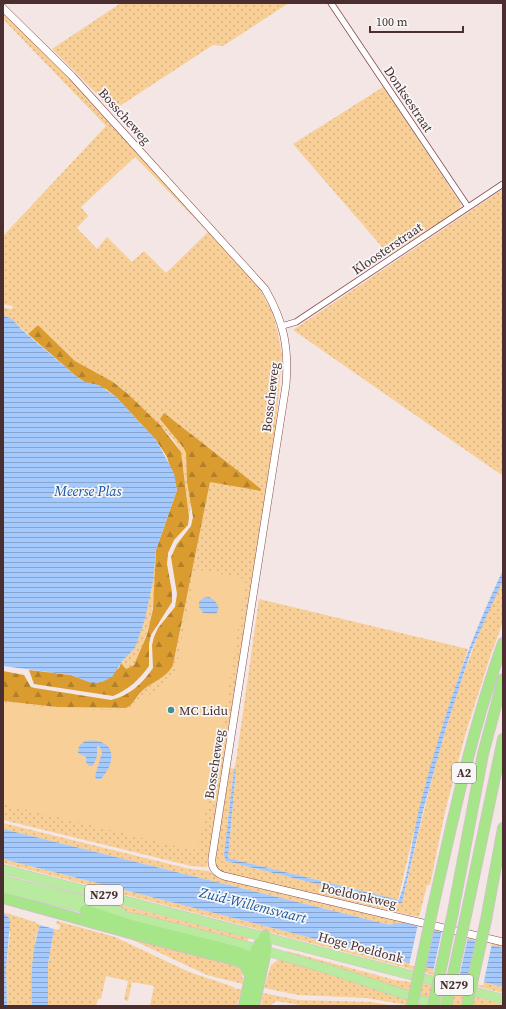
<svg xmlns="http://www.w3.org/2000/svg" width="506" height="1009" viewBox="0 0 506 1009" font-family="'Source Serif 4',serif">
	<defs>
		<pattern id="grass-dots" width="8" height="8" patternUnits="userSpaceOnUse"><rect width="8" height="8" fill="#f7cf97"/><path d="M2 2h.1M6 6h.1" fill="none" stroke="#d5b282" stroke-width="1.8" stroke-linecap="round"/></pattern>
		<pattern id="forest-firs" width="22" height="20" patternUnits="userSpaceOnUse"><rect width="22" height="20" fill="#da9b2f"/><path d="M5 1l3.5 6h-7zM16 11l3.5 6h-7z" fill="#b37f28"/></pattern>
		<pattern id="water-rules" width="6" height="5" patternUnits="userSpaceOnUse"><rect width="6" height="5" fill="#a4cafd"/><path d="M0 2.5h6" fill="none" stroke="#88a4cd"/></pattern>
	</defs>
	<rect width="100%" height="100%" fill="#f5e6e6"/>
	<!-- grass -->
	<path fill="url(#grass-dots)" fill-rule="evenodd" d="M 121,3 L 289,3 L 223,46 L 213,45 L 112,111 L 91,88 L 52,49 Z
		M 3,11 L 68,74 L 217,239 L 259,288 L 272,312 L 277,329 L 282,355 L 274,448 L 207,867 L 191,866 L 3,820 L 3,701 L 57,707 L 126,708 L 134,702 L 142,691 L 173,665 L 210,482 L 214,482 L 160,420 L 183,447 L 186,453 L 187,482 L 191,504 L 189,517 L 181,452 L 173,439 L 151,416 L 118,386 L 75,361 L 38,325 L 28,334 L 8,317 L 3,315 L 3,308 L 12,309 L 13,306 L 3,304 L 3,236 L 106,126 L 3,19 ZM 135,157 L 208,232 L 166,273 L 144,251 L 132,262 L 107,237 L 97,249 L 77,228 L 88,216 L 81,207 Z
		M 383,87 L 461,204 L 459,210 L 389,255 L 293,144 Z
		M 503,189 L 503,476 L 293,330 Z
		M 154,558 C 158,595 151,632 134,665 L 126,669 L 121,663 L 127,655 L 151,590 Z
		M 503,580 L 503,622 L 490,657 L 466,732 L 445,812 L 430,885 L 427,885 L 419,917 L 226,874 L 218,869 L 214,863 L 228,767 L 234,769 L 236,761 L 259,599 L 468,649 L 442,727 L 420,806 L 398,900 L 228,858 L 236,770 L 234,769 L 224,855 L 229,862 L 398,904 L 403,900 C 428,791 453,681 503,580 Z
		M 3,823 L 190,869 L 208,871 L 219,877 L 503,944 L 503,948 L 405,923 L 394,923 L 390,925 L 3,829 Z
		M 3,859 L 503,987 L 503,993 L 3,863 Z
		M 3,875 L 249,938 L 247,943 L 133,915 L 3,878 Z
		M 3,912 L 35,922 L 40,925 L 35,940 L 32,1006 L 7,1006 L 6,969 L 10,933 L 6,914 Z
		M 57,921 L 115,937 L 189,972 L 234,987 L 235,989 L 242,989 L 237,1006 L 150,1006 L 154,986 L 132,982 L 128,1001 L 124,1000 L 128,981 L 106,976 L 101,999 L 98,999 L 96,1006 L 48,1006 L 48,964 L 54,929 L 59,930 L 60,925 L 56,924 Z
		M 122,935 L 237,966 L 242,972 L 243,984 L 207,975 Z
		M 287,951 L 395,980 L 425,984 L 503,1004 L 503,1006 L 456,1006 L 286,954 Z
		M 278,960 L 283,960 L 430,1006 L 412,1006 L 367,998 L 298,995 L 264,988 L 271,965 Z
		M 263,993 L 298,1000 L 372,1002 L 395,1006 L 306,1006 L 276,1001 L 270,1006 L 261,1006 Z"/>
	<!-- forest -->
	<path fill="url(#forest-firs)" d="M 38,325 L 75,361 L 113,382 L 129,395 L 160,425 L 181,452 L 189,517 L 188,525 L 174,540 L 168,553 L 167,564 L 172,592 L 172,602 L 151,635 L 149,644 L 149,666 C 140,679 128,690 113,696 L 34,684 L 29,670 L 71,675 L 92,683 L 98,683 L 119,668 L 121,663 L 126,669 L 134,665 L 147,635 L 153,609 L 156,550 L 177,490 L 167,457 L 156,440 L 116,397 L 106,389 L 85,382 L 77,377 L 28,334 Z
		M 164,413 L 261,489 L 261,491 L 210,482 L 173,665 C 166,679 152,681 141,692 C 135,698 134,704 126,708 L 57,707 L 3,701 L 3,671 L 24,675 L 31,687 L 35,688 L 111,700 C 129,696 143,683 153,668 L 152,645 L 154,637 L 158,628 L 175,607 L 177,594 L 171,557 L 177,544 L 191,526 L 193,517 L 187,482 L 186,453 L 183,447 L 160,419 Z"/>
	<!-- park -->
	<path fill="#f7cf97" d="M 195,569 L 246,579 L 218,754 L 198,849 L 191,850 L 3,804 L 3,703 L 65,709 L 112,710 L 132,708 L 175,675 Z"/>
	<!-- water -->
	<path fill="url(#water-rules)" d="M 3,315 L 12,319 L 21,329 L 77,377 L 85,382 L 99,385 L 116,397 L 156,440 L 174,473 L 177,490 L 156,550 L 153,581 L 145,619 L 135,648 L 123,660 L 112,677 L 102,682 L 92,683 L 71,675 L 3,666 Z
		M 503,570 L 503,580 L 471,651 L 446,728 L 424,807 L 402,903 L 395,904 L 226,861 L 224,855 L 234,769 L 236,769 L 228,858 L 399,900 C 410,870 412,836 420,805 C 441,724 467,645 503,570 Z
		M 209,597 C 216,601 222,607 216,614 L 203,613 L 199,607 L 199,602 L 203,598 Z
		M 85,741 C 115,737 118,760 101,779 L 96,779 L 95,776 L 102,753 L 100,747 L 97,746 L 97,756 L 93,766 L 89,766 L 86,762 L 86,757 L 78,753 L 79,746 Z
		M 3,829 L 390,925 L 394,923 L 405,923 L 503,948 L 503,987 L 3,859 Z
		M 3,912 L 9,918 L 10,923 L 6,969 L 7,1006 L 3,1006 Z
		M 40,925 L 54,929 L 48,964 L 48,1006 L 32,1006 C 31,979 31,952 40,925 Z"/>
	<!-- pier -->
	<path fill="#f5e6e6" d="M 418,924 L 434,928 L 425,969 L 409,965 Z
		M 442,930 L 468,937 L 459,978 L 433,972 Z
		M 476,939 L 492,943 L 483,986 L 467,981 Z"/>
	<g fill="none" stroke-linecap="round" stroke-linejoin="round">
		<!-- minor casing -->
		<g stroke="#894b50" stroke-width="7">
			<path id="minor" d="M 331,3 L 468,207
				M 282,326 L 296,322 L 503,184"/>
		</g>
		<!-- tertiary casing -->
		<g stroke="#894b50" stroke-width="8">
			<path id="tertiary" d="M 3,8 L 72,76 L 265,289 C 284,322 289,347 286,385 L 212,858 C 211,868 215,873 224,876 L 503,942"/>
		</g>
		<!-- trunk casing -->
		<g stroke="#cdc5c5" stroke-width="10">
			<path id="trunk" d="M 3,869 L 503,999
				M 3,880 L 86,901 L 122,913
				M 3,888 L 91,910
				M 115,915 L 144,920 L 266,951 L 334,971 L 440,1006"/>
		</g>
		<!-- motorway casing -->
		<g stroke="#cdc5c5" stroke-width="12">
			<path id="motorway" d="M 3,898 L 144,937 L 235,960 L 244,964 L 250,975
				M 433,907 C 453,818 472,729 503,643
				M 85,910 L 131,925 L 239,952 L 247,956 L 253,965
				M 453,912 L 483,754 L 503,679
				M 466,915 L 503,739
				M 486,920 L 503,828
				M 244,1006 L 256,949 L 265,936
				M 254,1006 L 266,951 L 265,936"/>
		</g>
		<!-- minor -->
		<use href="#minor" stroke="#fff" stroke-width="5.5"/>
		<!-- tertiary -->
		<use href="#tertiary" stroke="#fff" stroke-width="7"/>
		<!-- trunk -->
		<use href="#trunk" stroke="#b8eaa0" stroke-width="9"/>
		<!-- motorway -->
		<use href="#motorway" stroke="#a6e588" stroke-width="10"/>
		<!-- motorway-bridge casing -->
		<g stroke="#cdc5c5" stroke-width="12" stroke-linecap="butt">
			<path id="motorway-bridge" d="M 412,1006 L 433,907
				M 433,1006 L 453,912
				M 446,1006 L 466,915
				M 467,1006 L 486,920"/>
		</g>
		<!-- motorway-bridge -->
		<use href="#motorway-bridge" stroke="#a6e588" stroke-width="10"/>
	</g>
	<!-- markers -->
	<circle fill="#468e8e" stroke="#f7f7f7" stroke-width="1.5" cx="171" cy="710" r="4"/>
	<g text-anchor="middle" stroke-width="3.5" stroke-linejoin="round" paint-order="stroke">
		<!-- shield labels -->
		<g fill="#f7f7f7" stroke="#7f6b6c" stroke-width="1">
			<rect x="452" y="763" width="24" height="20" rx="3"/>
			<rect x="85" y="885" width="38" height="20" rx="3"/>
			<rect x="435" y="975" width="38" height="20" rx="3"/>
		</g>
		<g font-size="12" font-weight="bold" fill="#4b2f30">
			<text x="464" y="777">A2</text>
			<text x="104" y="899">N279</text>
			<text x="454" y="989">N279</text>
		</g>
		<!-- street labels -->
		<g font-size="13" fill="#4b2f30" stroke="#f7f7f7">
			<text transform="translate(409 99) rotate(56)" y="5">Donksestraat</text>
			<text transform="translate(125 116) rotate(48)" y="5">Bosscheweg</text>
			<text transform="translate(387 248) rotate(-34)" y="5">Kloosterstraat</text>
			<text transform="translate(270 397) rotate(-83)" y="5">Bosscheweg</text>
			<text transform="translate(214 764) rotate(-81)" y="5">Bosscheweg</text>
			<text transform="translate(359 895) rotate(13)" y="5">Poeldonkweg</text>
			<text transform="translate(361 947) rotate(15)" y="5">Hoge Poeldonk</text>
		</g>
		<!-- poi labels -->
		<g font-size="13" fill="#4b2f30" stroke="#f7f7f7" text-anchor="start">
			<text x="179" y="715">MC Lidu</text>
		</g>
		<!-- water labels -->
		<g font-size="14" font-style="italic" fill="#1a56a1" stroke="#f7f7f7">
			<text x="88" y="496">Meerse Plas</text>
			<text transform="translate(253 905) rotate(14)" y="5">Zuid-Willemsvaart</text>
		</g>
	</g>
	<!-- border -->
	<rect width="506" height="1009" fill="none" stroke="#4b2f30" stroke-width="8"/>
	<!-- scale -->
	<path d="M370 26v6h93v-6" fill="none" stroke="#4b2f30" stroke-width="2"/>
	<text x="376" y="26" font-size="12" fill="#4b2f30" stroke="#f7f7f7" stroke-width="3" paint-order="stroke">100 m</text>
</svg>
